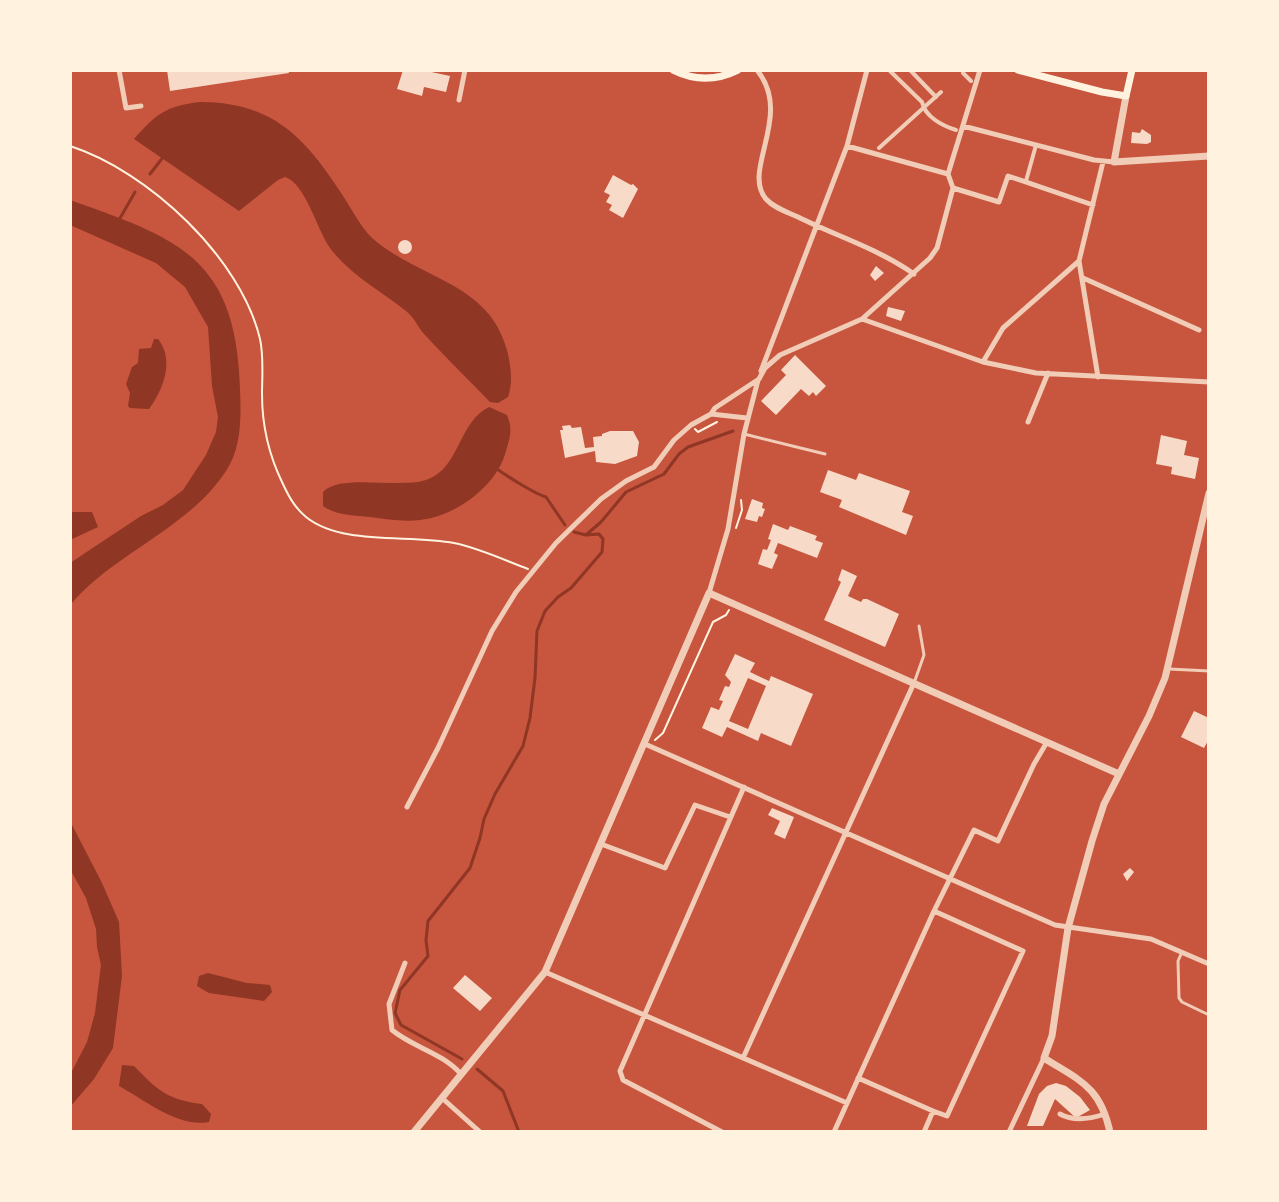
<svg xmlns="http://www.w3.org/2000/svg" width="1279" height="1202" viewBox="0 0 1279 1202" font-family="Bitter,serif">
	<rect width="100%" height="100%" fill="#c8553d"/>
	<!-- water -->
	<path fill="#8f3625" d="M 200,102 C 275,102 307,140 345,199 C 354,213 364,233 378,243 C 427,281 492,285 508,354 C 511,369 513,382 508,397 L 498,403 L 490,402 C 469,380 446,358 425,335 C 418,328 415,318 406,311 C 380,290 351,276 330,248 C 317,230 306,184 285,177 L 278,180 L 239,211 L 134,139 C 156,114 166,106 200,102 Z
		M 70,200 C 180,239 236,258 240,389 C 241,416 242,447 226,471 C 187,530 115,552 70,605 L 70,563 L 141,516 L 163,505 L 183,490 L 206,455 L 216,432 L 218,417 L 212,386 L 208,327 L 185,287 L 156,263 L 70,225 Z
		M 154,339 L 158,339 C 175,360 163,390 149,409 L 130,408 L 128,406 L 130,393 L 126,384 L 132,367 L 138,363 L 139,349 L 151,348 Z
		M 489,407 L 507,415 C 513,429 510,437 506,451 C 497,486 456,516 420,520 C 403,522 386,519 370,517 C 354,515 337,516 323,506 L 323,492 C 340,473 398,489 426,480 C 460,469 458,422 489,407 Z
		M 70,512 L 92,512 L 98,527 L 70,540 Z
		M 70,821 L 102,883 L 119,922 L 122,976 L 113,1048 L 94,1079 L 70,1107 L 70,1075 L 87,1042 L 95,1013 L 101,965 L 97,947 L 96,929 L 86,898 L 70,869 Z
		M 208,973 L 247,983 L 270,985 L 272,992 L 264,1001 L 209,993 L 197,986 L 199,976 Z
		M 122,1065 L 134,1066 C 157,1090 168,1100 202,1104 L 211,1114 L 209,1122 C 178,1128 145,1100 119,1086 Z"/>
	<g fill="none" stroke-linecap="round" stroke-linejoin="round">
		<!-- stream -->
		<path stroke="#8f3625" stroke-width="3" d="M 150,174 L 164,156
			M 119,220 L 135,192
			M 497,469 C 507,476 535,494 546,497 L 565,525
			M 587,534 L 601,522 L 626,492 L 664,474 L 679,454 L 688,447 L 733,431
			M 462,1059 L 401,1025 L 395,1013 L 400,990 L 428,956 L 426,940 L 428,921 L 470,868 L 480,838 L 484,819 L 495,794 L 523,746 L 530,718 L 535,678 L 537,631 L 545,611 L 558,597 L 571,588 L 602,552 L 603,539 L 599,534 L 586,535 L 574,532
			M 477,1069 L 503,1091 L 519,1132"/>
	</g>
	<!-- building -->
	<path fill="#f7dbc8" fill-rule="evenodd" d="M 167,70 L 288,70 L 289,73 L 170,91 Z
		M 403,70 L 422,70 L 450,76 L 446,92 L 424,87 L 422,96 L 397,89 Z
		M 1142,129 L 1151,135 L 1151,142 L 1147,144 L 1131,143 L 1132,132 L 1140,133 Z
		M 613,175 L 631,185 L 633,184 L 638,189 L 623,218 L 609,210 L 612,205 L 606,202 L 610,195 L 604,192 Z
		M398 247a7 7 0 1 1 14 0a7 7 0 1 1-14 0Z
		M 876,266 L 884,273 L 875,281 L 870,275 Z
		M 888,307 L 905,311 L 901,321 L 886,316 Z
		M 795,355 L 826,386 L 816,396 L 813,392 L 809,396 L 801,389 L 776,415 L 761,401 L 786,375 L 781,370 Z
		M 570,425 L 572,428 L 581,427 L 585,448 L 594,447 L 593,437 L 602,436 L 602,434 L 610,431 L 633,431 L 639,442 L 637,456 L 615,464 L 596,462 L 595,451 L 565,458 L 560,430 L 563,430 L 562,426 Z
		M 1161,435 L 1187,441 L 1184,455 L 1199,458 L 1195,479 L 1171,474 L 1172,467 L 1156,464 Z
		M 828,470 L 856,480 L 859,473 L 910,491 L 902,512 L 913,516 L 906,535 L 839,507 L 842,500 L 820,492 Z
		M 752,499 L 763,503 L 762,508 L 765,509 L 762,517 L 759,516 L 757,522 L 745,519 Z
		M 773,524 L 788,530 L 790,526 L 817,536 L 815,540 L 823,543 L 817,558 L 778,543 L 774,553 L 778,555 L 772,569 L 758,564 L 763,549 L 767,550 L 771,540 L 768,539 Z
		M 842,569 L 857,576 L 848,596 L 861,602 L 863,599 L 867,599 L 899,614 L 885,647 L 824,620 L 841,582 L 838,580 Z
		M 735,654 L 755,663 L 750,672 L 769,681 L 771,676 L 813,694 L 791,746 L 761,733 L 758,741 L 727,727 L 722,737 L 702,728 L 711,707 L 719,710 L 723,701 L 719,700 L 725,686 L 729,687 L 731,682 L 725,675 ZM 748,678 L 766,686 L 748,729 L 729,721 Z
		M 1194,711 L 1209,718 L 1209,739 L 1204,748 L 1181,737 Z
		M 772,808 L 794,817 L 785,839 L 774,834 L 780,821 L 768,815 Z
		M 1130,868 L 1134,872 L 1127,881 L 1123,874 Z
		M 465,975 L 492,998 L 480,1011 L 453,988 Z
		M 1056,1083 L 1066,1086 L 1080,1097 L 1090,1110 L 1076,1118 L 1055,1099 L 1043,1126 L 1027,1126 L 1039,1094 L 1047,1086 Z"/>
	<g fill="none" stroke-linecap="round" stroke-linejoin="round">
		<!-- path -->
		<path stroke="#fff3e0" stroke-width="2" d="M 70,146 C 148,171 241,258 260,339 C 264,357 262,376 262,394 C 262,426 268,453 282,482 C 288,495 294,507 306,517 C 342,546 409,534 454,543 C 479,548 504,560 528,569
			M 695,429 L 698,432 L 717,422
			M 736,528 L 742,510 L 741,500
			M 655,740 L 663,733 L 713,622 L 726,615 L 729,610"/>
		<!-- service -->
		<path stroke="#f1ccb7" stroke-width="3" d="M 744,434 L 825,454
			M 1169,669 L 1209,671
			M 914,683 L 924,655 L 919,626
			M 1182,952 L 1178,961 L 1179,998 L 1182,1002 L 1209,1015"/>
		<!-- pedestrian -->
		<path stroke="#f1ccb7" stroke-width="4" d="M 889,70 L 922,102 C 925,117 943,126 956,130
			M 910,70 L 936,97
			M 963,73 L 971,81
			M 879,148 L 941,92
			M 1026,181 L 1036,145"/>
		<!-- minor -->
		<path stroke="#f1ccb7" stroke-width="5" d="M 119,70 L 126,108 L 141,106
			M 757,70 C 794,116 741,170 766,199 C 774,208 787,212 798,217 C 836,236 879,249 914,274
			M 459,100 L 465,70
			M 963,126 L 1094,160 L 1114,162
			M 847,146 L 948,174
			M 948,174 L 980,70
			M 953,188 L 999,202 L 1008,176 L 1093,205
			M 1083,278 L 1199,330
			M 862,319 L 983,362 L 1036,373 L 1209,382
			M 983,362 L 1003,328 L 1079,261
			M 761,371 L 847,146 L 867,70
			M 1098,377 L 1079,261 L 1103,162
			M 711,414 L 747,418
			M 1028,422 L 1048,373
			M 709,593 L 728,529 L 744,434 L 758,380
			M 645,744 L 1055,925 L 1151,939 L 1209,964
			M 407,807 L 438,748 L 492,631 L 516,592 L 556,543 L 601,499 L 626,481 L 654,467 L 674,440 L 691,425 L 711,414 L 715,408 L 759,379 L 765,368 L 780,355 L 862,319 L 930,258 L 937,248 L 953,188 L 948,174
			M 601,844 L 665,868 L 695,805 L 730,817
			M 405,963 L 389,1004 L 392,1030 C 414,1048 441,1052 461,1074
			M 545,972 L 847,1103
			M 743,1058 L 914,683
			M 858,1078 L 933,1111
			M 442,1098 L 480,1132
			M 1060,1114 C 1074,1122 1090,1119 1105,1114
			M 722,1132 L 623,1080 L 620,1071 L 744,787
			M 834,1132 L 934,911 L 974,830 L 998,841 L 1034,764 L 1047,742
			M 924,1132 L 933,1111 L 947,1116 L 1023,951 L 934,911
			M 1009,1132 L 1044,1058"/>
		<!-- tertiary -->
		<path stroke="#f1ccb7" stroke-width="7" d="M 1126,96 L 1114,162 L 1209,156
			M 414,1132 L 545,972 L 709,593 L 1119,774
			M 1110,1132 C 1100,1086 1080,1081 1044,1058 L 1052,1036 L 1068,928 L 1092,841 L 1104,804 L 1149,716 L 1165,678 L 1209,493"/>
		<!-- secondary -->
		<path stroke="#fff3e0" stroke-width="7" d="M 673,70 C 695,81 716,81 738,70
			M 1018,70 L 1102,92 L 1126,96 L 1132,70"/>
	</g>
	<!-- border -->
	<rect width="1279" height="1202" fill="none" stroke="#fff3e0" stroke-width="144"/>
</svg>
